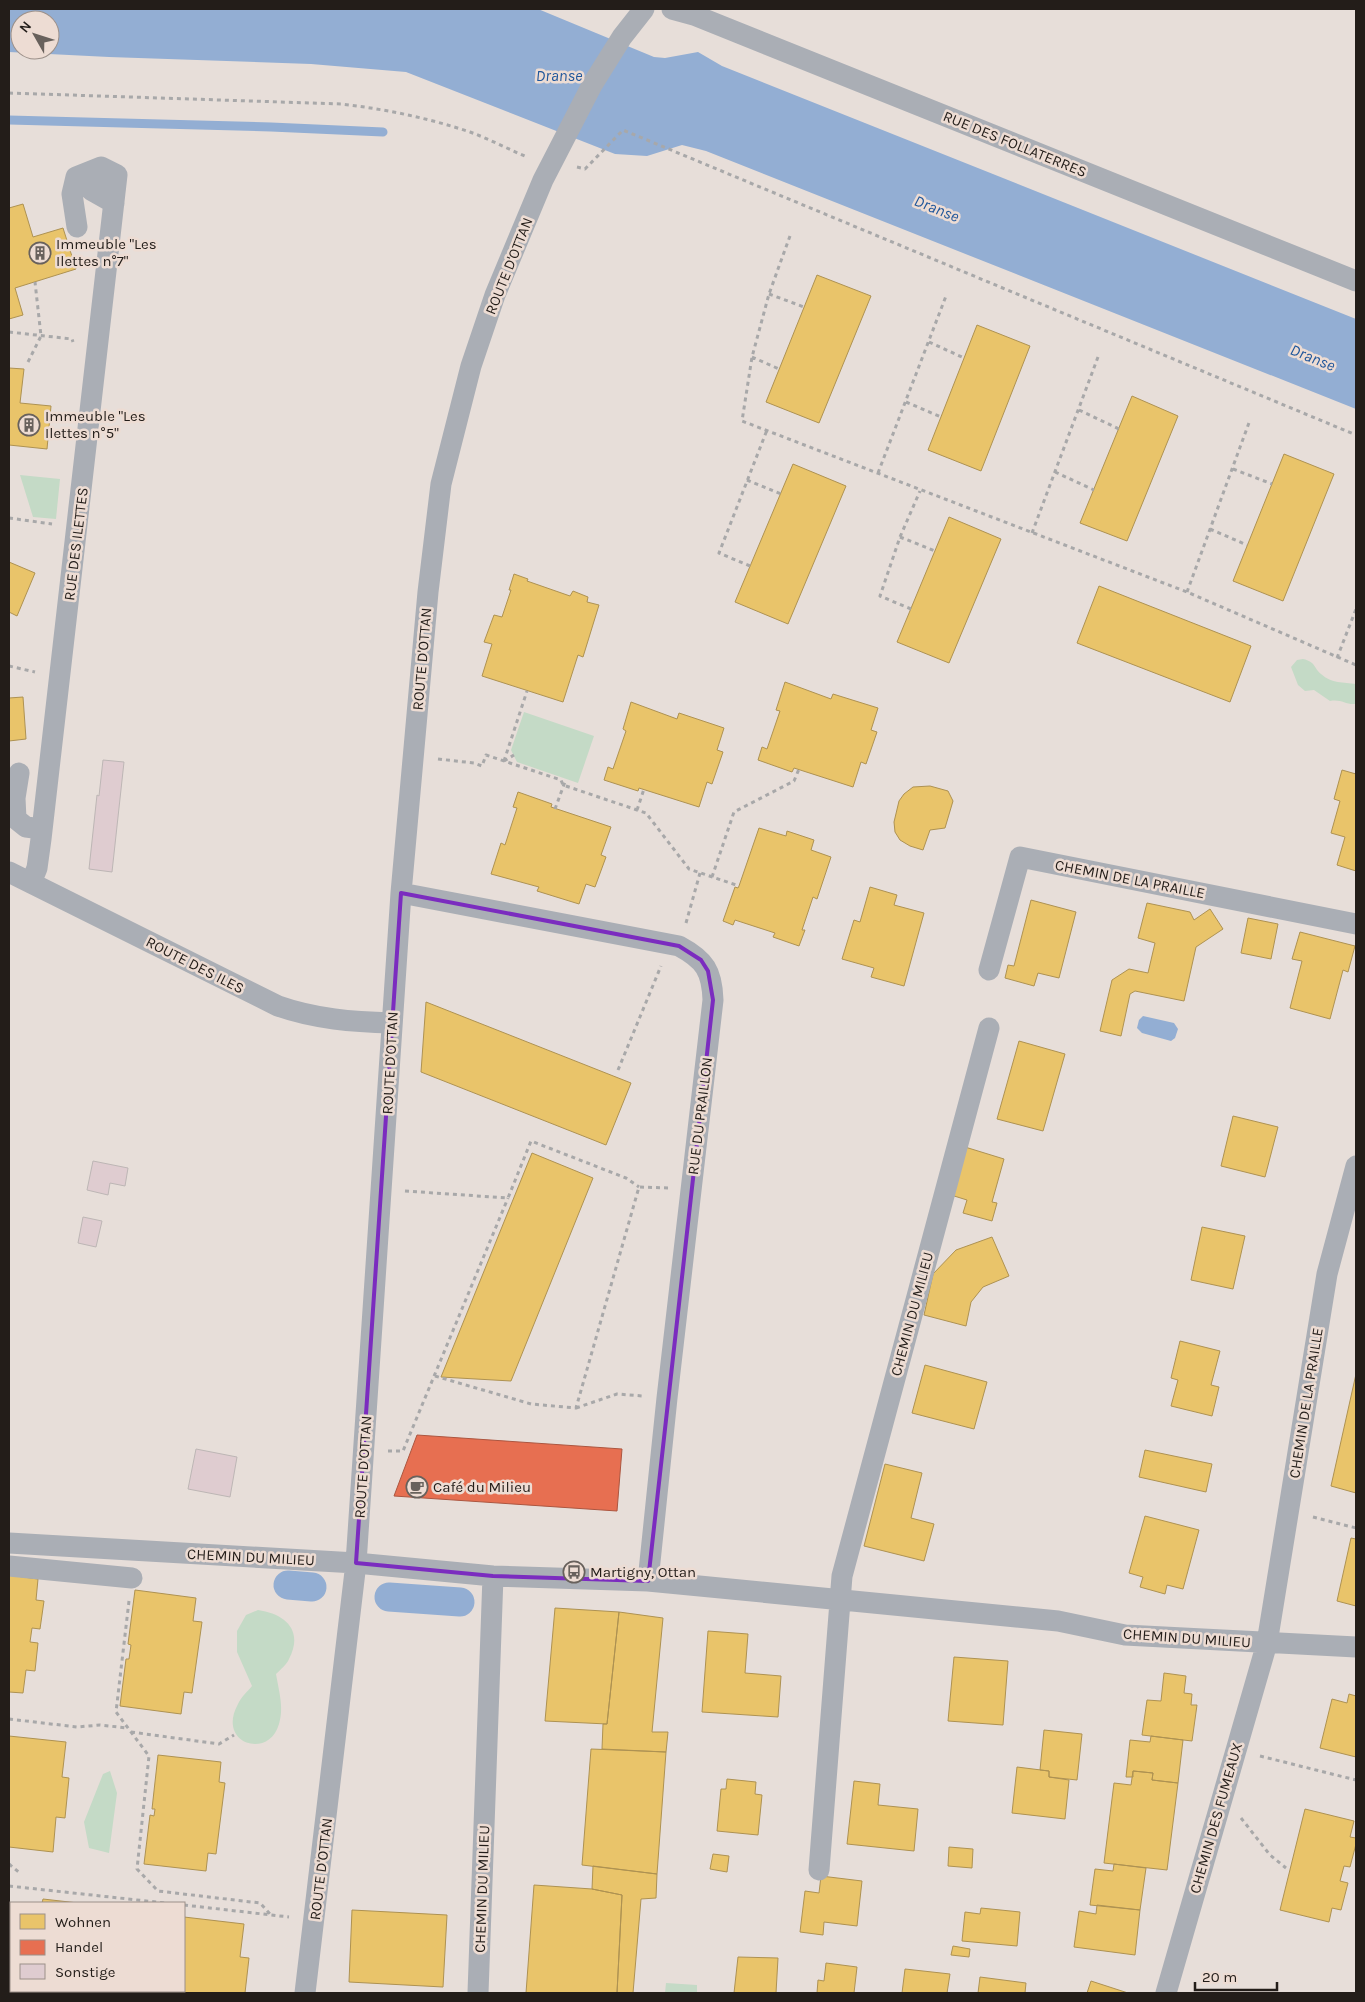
<svg xmlns="http://www.w3.org/2000/svg" width="1365" height="2002" viewBox="0 0 1365 2002" font-family="Karla,sans-serif">
	<rect width="100%" height="100%" fill="#e7ded9"/>
	<!-- green -->
	<path fill="#c4dac6" d="M 20,475 L 60,479 L 56,519 L 33,517 Z
		M 1303,659 C 1316,662 1313,667 1321,674 C 1332,684 1343,682 1356,684 L 1356,704 C 1345,705 1342,699 1330,701 L 1314,690 L 1305,691 L 1298,685 L 1291,667 L 1297,660 Z
		M 524,712 L 594,736 L 578,783 L 517,762 L 511,750 Z
		M 258,1610 C 285,1614 304,1630 289,1659 C 287,1664 280,1670 276,1674 C 279,1692 284,1707 279,1724 C 269,1760 216,1744 238,1704 C 241,1697 248,1691 252,1686 L 237,1652 L 237,1631 L 246,1615 Z
		M 110,1771 L 117,1793 L 109,1853 L 89,1848 L 84,1822 L 103,1774 Z
		M 666,1983 L 697,1985 L 697,1993 L 665,1993 Z"/>
	<!-- water -->
	<path fill="#93aed3" fill-rule="evenodd" d="M 9,9 L 538,9 L 654,57 L 665,58 L 698,52 L 722,66 L 1356,319 L 1356,409 L 706,151 L 682,145 L 647,156 L 615,154 L 406,72 L 311,64 L 109,57 L 9,52 ZM 20,20 L 50,20 L 50,50 L 20,50 Z
		M 1143,1016 L 1174,1023 L 1178,1029 L 1175,1038 L 1171,1041 L 1142,1033 L 1137,1028 L 1139,1020 Z"/>
	<!-- homes -->
	<path fill="#e9c46a" stroke="#ae9252" d="M 23,204 L 33,237 L 63,228 L 76,269 L 15,288 L 23,315 L 9,319 L 9,208 Z
		M 817,275 L 871,296 L 819,423 L 766,402 Z
		M 977,325 L 1030,346 L 981,471 L 928,450 Z
		M 9,368 L 24,369 L 20,403 L 51,406 L 47,449 L 9,445 Z
		M 1132,396 L 1178,416 L 1127,541 L 1080,523 Z
		M 1284,454 L 1334,474 L 1283,601 L 1233,581 Z
		M 793,464 L 846,486 L 788,624 L 735,602 Z
		M 949,517 L 1001,539 L 949,663 L 897,642 Z
		M 9,562 L 35,573 L 17,616 L 9,612 Z
		M 514,574 L 528,579 L 527,581 L 570,596 L 573,591 L 588,597 L 587,602 L 599,605 L 583,657 L 578,655 L 563,702 L 482,676 L 492,644 L 484,642 L 494,615 L 502,617 L 511,590 L 509,590 Z
		M 1099,586 L 1251,646 L 1230,702 L 1077,643 Z
		M 785,682 L 831,699 L 833,694 L 878,708 L 871,730 L 877,732 L 866,764 L 861,762 L 853,787 L 794,768 L 792,772 L 758,760 L 762,747 L 767,749 L 780,711 L 776,710 Z
		M 23,697 L 26,739 L 9,741 L 9,698 Z
		M 631,702 L 677,719 L 679,713 L 724,728 L 717,750 L 723,752 L 712,784 L 707,782 L 699,807 L 639,788 L 638,791 L 604,780 L 608,767 L 613,769 L 626,731 L 623,729 Z
		M 1342,770 L 1356,774 L 1356,871 L 1337,865 L 1345,837 L 1331,833 L 1340,801 L 1334,799 Z
		M 930,786 L 948,791 L 953,801 L 945,828 L 930,830 L 923,850 L 910,846 L 900,840 L 895,832 L 894,822 L 899,801 L 904,794 L 913,787 Z
		M 518,792 L 552,804 L 551,807 L 611,827 L 601,855 L 606,857 L 595,887 L 586,884 L 579,904 L 537,891 L 539,887 L 491,874 L 501,843 L 505,845 L 517,808 L 513,807 Z
		M 759,828 L 786,836 L 787,831 L 814,840 L 811,850 L 831,857 L 817,899 L 813,897 L 802,930 L 805,930 L 799,946 L 773,937 L 775,933 L 735,920 L 733,925 L 723,921 L 735,887 L 738,888 L 739,886 Z
		M 870,887 L 897,895 L 894,905 L 924,913 L 904,986 L 871,977 L 874,968 L 842,959 L 854,920 L 860,922 Z
		M 1031,900 L 1076,912 L 1059,978 L 1038,973 L 1034,986 L 1005,978 L 1008,965 L 1014,966 Z
		M 1147,903 L 1190,912 L 1194,920 L 1210,909 L 1223,929 L 1196,947 L 1184,1001 L 1135,991 L 1130,994 L 1121,1036 L 1100,1031 L 1112,980 L 1129,969 L 1148,973 L 1155,943 L 1138,938 Z
		M 1248,918 L 1278,924 L 1271,959 L 1241,953 Z
		M 1300,932 L 1355,946 L 1348,972 L 1343,970 L 1330,1019 L 1290,1008 L 1302,961 L 1292,959 Z
		M 426,1002 L 631,1083 L 606,1145 L 421,1072 Z
		M 1019,1041 L 1065,1054 L 1043,1131 L 997,1119 Z
		M 1233,1116 L 1278,1127 L 1265,1177 L 1221,1166 Z
		M 965,1147 L 1004,1159 L 992,1202 L 997,1203 L 992,1221 L 963,1213 L 967,1200 L 951,1195 Z
		M 532,1153 L 593,1178 L 511,1381 L 441,1377 Z
		M 1202,1227 L 1245,1236 L 1233,1289 L 1191,1280 Z
		M 992,1237 L 1009,1276 L 983,1287 L 971,1302 L 966,1326 L 924,1315 L 933,1274 L 956,1250 Z
		M 1180,1341 L 1220,1351 L 1211,1385 L 1219,1387 L 1212,1416 L 1171,1406 L 1178,1380 L 1171,1378 Z
		M 925,1365 L 987,1382 L 974,1429 L 912,1413 Z
		M 1356,1374 L 1356,1493 L 1331,1486 Z
		M 1145,1450 L 1212,1464 L 1206,1492 L 1139,1477 Z
		M 885,1464 L 922,1473 L 911,1518 L 934,1524 L 924,1561 L 864,1546 Z
		M 1145,1516 L 1199,1530 L 1183,1589 L 1167,1585 L 1165,1594 L 1140,1587 L 1143,1577 L 1129,1573 Z
		M 1351,1538 L 1356,1539 L 1356,1606 L 1337,1601 Z
		M 9,1575 L 38,1579 L 36,1600 L 44,1601 L 40,1629 L 32,1628 L 30,1642 L 38,1643 L 35,1671 L 26,1670 L 23,1693 L 9,1692 Z
		M 135,1590 L 196,1598 L 193,1621 L 202,1622 L 192,1693 L 184,1692 L 181,1714 L 120,1706 L 126,1659 L 129,1659 L 131,1645 L 128,1644 Z
		M 555,1608 L 619,1612 L 607,1724 L 545,1721 Z
		M 619,1612 L 663,1618 L 652,1732 L 668,1732 L 666,1752 L 602,1749 L 603,1724 L 607,1724 Z
		M 708,1631 L 748,1634 L 745,1673 L 781,1676 L 778,1717 L 702,1712 Z
		M 954,1657 L 1008,1661 L 1003,1725 L 948,1721 Z
		M 1164,1673 L 1186,1676 L 1184,1693 L 1192,1694 L 1191,1705 L 1197,1705 L 1192,1741 L 1142,1735 L 1147,1700 L 1161,1701 Z
		M 1349,1694 L 1356,1696 L 1356,1757 L 1320,1748 L 1332,1699 L 1347,1703 Z
		M 1044,1730 L 1082,1734 L 1077,1780 L 1049,1777 L 1049,1771 L 1040,1770 Z
		M 9,1736 L 66,1742 L 62,1777 L 69,1778 L 65,1818 L 56,1817 L 53,1852 L 9,1847 Z
		M 1151,1736 L 1183,1740 L 1178,1783 L 1152,1780 L 1153,1773 L 1133,1771 L 1133,1777 L 1126,1777 L 1130,1740 L 1150,1742 Z
		M 591,1749 L 666,1752 L 657,1874 L 582,1865 Z
		M 158,1755 L 221,1762 L 219,1782 L 225,1783 L 216,1854 L 208,1853 L 206,1871 L 144,1864 L 150,1815 L 154,1816 L 155,1809 L 152,1809 Z
		M 1017,1767 L 1049,1771 L 1049,1777 L 1069,1780 L 1065,1819 L 1012,1813 Z
		M 1133,1771 L 1153,1773 L 1152,1780 L 1178,1783 L 1167,1870 L 1104,1863 L 1114,1783 L 1131,1785 Z
		M 727,1779 L 756,1782 L 755,1794 L 762,1795 L 758,1835 L 717,1831 L 721,1789 L 726,1789 Z
		M 854,1781 L 880,1784 L 878,1805 L 918,1809 L 914,1851 L 847,1844 Z
		M 1305,1809 L 1354,1821 L 1350,1837 L 1356,1838 L 1356,1844 L 1350,1867 L 1344,1866 L 1340,1881 L 1348,1883 L 1341,1910 L 1332,1908 L 1329,1922 L 1280,1910 Z
		M 949,1847 L 973,1849 L 972,1868 L 948,1866 Z
		M 713,1854 L 729,1856 L 727,1872 L 710,1869 Z
		M 1114,1864 L 1146,1868 L 1140,1910 L 1090,1905 L 1095,1869 L 1113,1871 Z
		M 593,1866 L 657,1874 L 656,1898 L 641,1899 L 633,1993 L 617,1993 L 622,1895 L 592,1889 Z
		M 821,1876 L 862,1881 L 857,1926 L 824,1922 L 823,1935 L 800,1932 L 805,1891 L 819,1893 Z
		M 534,1885 L 592,1889 L 622,1895 L 617,1993 L 526,1993 Z
		M 43,1899 L 78,1903 L 42,1903 Z
		M 1097,1905 L 1140,1910 L 1135,1955 L 1074,1947 L 1079,1911 L 1096,1914 Z
		M 981,1908 L 1020,1912 L 1017,1946 L 962,1941 L 965,1912 L 980,1914 Z
		M 352,1910 L 447,1915 L 443,1987 L 349,1982 Z
		M 184,1917 L 244,1924 L 240,1957 L 249,1958 L 245,1993 L 165,1993 L 165,1991 L 184,1991 Z
		M 953,1946 L 970,1949 L 969,1957 L 951,1955 Z
		M 738,1957 L 778,1958 L 776,1993 L 734,1993 Z
		M 826,1963 L 857,1967 L 854,1993 L 817,1993 L 818,1980 L 824,1981 Z
		M 905,1969 L 950,1974 L 947,1993 L 902,1993 Z
		M 980,1977 L 1026,1983 L 1025,1993 L 978,1993 Z
		M 1091,1981 L 1128,1993 L 1087,1993 Z
		M 30,1991 L 101,1991 L 100,1993 L 30,1993 Z"/>
	<!-- shops -->
	<path fill="#e76f51" stroke="#ac5640" d="M 417,1435 L 622,1449 L 617,1511 L 394,1496 Z"/>
	<g fill="none" stroke-linecap="round" stroke-linejoin="round">
		<!-- stream -->
		<path stroke="#93aed3" stroke-width="9" d="M 9,120 L 271,127 L 383,132"/>
		<!-- canal -->
		<path stroke="#93aed3" stroke-width="29" d="M 288,1585 L 312,1587
			M 389,1597 L 460,1602"/>
	</g>
	<!-- building -->
	<path fill="#dfccd0" stroke="#bdb6b5" d="M 103,760 L 124,762 L 112,872 L 89,869 L 97,795 L 99,796 Z
		M 93,1161 L 128,1168 L 125,1186 L 110,1183 L 108,1195 L 87,1190 Z
		M 83,1217 L 102,1221 L 96,1247 L 78,1243 Z
		M 196,1449 L 237,1457 L 230,1497 L 188,1489 Z"/>
	<g fill="none" stroke-linecap="round" stroke-linejoin="round">
		<!-- path -->
		<path stroke="#a8a8a9" stroke-width="3" stroke-dasharray="4 4" stroke-linecap="butt" d="M 9,93 L 341,104 C 385,109 428,118 470,132 C 489,139 508,149 527,157
			M 577,167 L 585,169 L 623,130 L 1356,435
			M 790,236 L 769,294 L 752,357 L 742,421 L 1187,592 L 1356,665
			M 769,294 L 804,307
			M 9,332 L 72,339 L 73,342
			M 929,342 L 964,358
			M 752,357 L 779,369
			M 28,362 L 41,336 L 35,282
			M 906,402 L 941,417
			M 1079,410 L 1119,429
			M 1233,469 L 1272,484
			M 1055,472 L 1094,490
			M 878,473 L 946,296
			M 747,480 L 781,494
			M 9,518 L 52,524
			M 1210,529 L 1247,545
			M 1032,533 L 1098,357
			M 900,537 L 935,551
			M 750,566 L 719,553 L 767,430
			M 1187,592 L 1250,420
			M 911,609 L 880,596 L 900,537 L 920,491
			M 1337,658 L 1356,609
			M 9,666 L 35,672
			M 438,759 L 474,763 L 482,766 L 486,755 L 561,780 L 563,785 L 646,813 L 689,869 L 739,886
			M 504,761 L 527,691
			M 504,761 L 514,755
			M 555,809 L 566,779
			M 637,810 L 644,789
			M 712,877 L 734,812 L 794,781 L 799,769
			M 686,923 L 700,873
			M 618,1070 L 661,966
			M 405,1191 L 508,1198 L 531,1141 L 626,1178 L 639,1187
			M 435,1376 L 531,1404 L 576,1408 L 639,1187 L 668,1188
			M 576,1408 L 617,1394 L 643,1396
			M 388,1451 L 403,1451 L 508,1198
			M 1313,1517 L 1356,1528
			M 129,1601 L 116,1712 L 149,1756 L 137,1869 L 158,1891 L 260,1903 L 271,1915
			M 9,1719 L 77,1727 L 100,1725 L 127,1728
			M 131,1732 L 219,1744 L 234,1735
			M 1260,1756 L 1356,1780
			M 1241,1818 L 1270,1855 L 1286,1868
			M 9,1864 L 21,1874
			M 9,1886 L 165,1903
			M 184,1905 L 289,1917"/>
		<!-- street -->
		<path stroke="#aaaeb5" stroke-width="21" d="M 672,9 L 694,15 L 1356,281
			M 77,227 L 72,194 L 76,177 L 101,167 L 117,175
			M 19,773 L 15,798 L 16,819 L 26,827 L 42,829
			M 9,872 L 278,1006 C 315,1019 353,1022 392,1023
			M 31,883 L 37,868 L 41,839 L 117,175 L 91,190 L 114,203
			M 401,893 L 679,946 C 705,960 712,971 713,1000 L 667,1398 L 648,1581
			M 989,970 L 1020,857 L 1356,924
			M 9,1543 L 356,1563 L 493,1576 L 648,1581 L 1058,1621 L 1125,1635 L 1356,1647
			M 9,1566 L 132,1578
			M 819,1870 L 842,1576 L 989,1028
			M 305,1993 L 356,1563 L 401,893 L 428,592 L 441,484 L 471,366 L 495,295 L 543,180 L 592,85 L 622,37 L 644,9
			M 478,1993 L 493,1576
			M 1166,1993 L 1267,1643 L 1327,1274 L 1356,1166"/>
	</g>
	<!-- marked area -->
	<path fill="none" stroke="#7b2cbf" stroke-width="4" stroke-linejoin="round" d="M 401,893 L 679,946 L 701,960 L 708,971 L 713,1000 L 648,1581 L 493,1576 L 356,1563 Z"/>
	<!-- icons -->
	<defs>
		<g id="building-ring" transform="scale(1.125)"><circle r="9.5" fill="#eddcd3" stroke="#68615c" stroke-width="1.5"/><path d="M-4-6H4V6H1V3H-1V6H-4ZM-2.5-4.3h1.7v1.8h-1.7ZM.8-4.3h1.7v1.8H.8ZM-2.5-1h1.7V.8h-1.7ZM.8-1h1.7V.8H.8Z" fill="#68615c"/></g>
		<g id="cafe-ring" transform="scale(1.125)"><circle r="9.5" fill="#eddcd3" stroke="#68615c" stroke-width="1.5"/><path d="M-5.5-4.5H6V0H3Q3 3.5 0 3.5H-2.5Q-5.5 3.5-5.5 0ZM3-3.2v2h1.7v-2ZM-6 4.5H4V6H-6Z" fill="#68615c"/></g>
		<g id="bus-ring" transform="scale(1.125)"><circle r="9.5" fill="#eddcd3" stroke="#68615c" stroke-width="1.5"/><path d="M-5-6H5V4H4V6H2V4H-2V6H-4V4H-5ZM-3.5-4V0h7V-4ZM-3.5 1.2v1.5H-2V1.2ZM2 1.2v1.5H3.5V1.2Z" fill="#68615c"/></g>
	</defs>
	<g fill-rule="evenodd">
		<use href="#building-ring" x="40" y="253"/>
		<use href="#building-ring" x="29" y="425"/>
		<use href="#cafe-ring" x="417" y="1487"/>
		<use href="#bus-ring" x="574" y="1572"/>
	</g>
	<g text-anchor="middle" stroke-width="5" stroke-linejoin="round" paint-order="stroke">
		<!-- street labels -->
		<g font-size="15" fill="#231d19" stroke="#eddcd3">
			<text transform="translate(1015 144) rotate(22)" y="5">RUE DES FOLLATERRES</text>
			<text transform="translate(509 266) rotate(-68)" y="5">ROUTE D'OTTAN</text>
			<text transform="translate(76 544) rotate(-83)" y="5">RUE DES ILETTES</text>
			<text transform="translate(422 659) rotate(-85)" y="5">ROUTE D'OTTAN</text>
			<text transform="translate(1130 879) rotate(11)" y="5">CHEMIN DE LA PRAILLE</text>
			<text transform="translate(195 965) rotate(27)" y="5">ROUTE DES ILES</text>
			<text transform="translate(390 1063) rotate(-87)" y="5">ROUTE D'OTTAN</text>
			<text transform="translate(700 1116) rotate(-83)" y="5">RUE DU PRAILLON</text>
			<text transform="translate(912 1314) rotate(-75)" y="5">CHEMIN DU MILIEU</text>
			<text transform="translate(1306 1403) rotate(-81)" y="5">CHEMIN DE LA PRAILLE</text>
			<text transform="translate(363 1467) rotate(-86)" y="5">ROUTE D'OTTAN</text>
			<text transform="translate(251 1557) rotate(3)" y="5">CHEMIN DU MILIEU</text>
			<text transform="translate(1187 1638) rotate(4)" y="5">CHEMIN DU MILIEU</text>
			<text transform="translate(1216 1818) rotate(-74)" y="5">CHEMIN DES FUMEAUX</text>
			<text transform="translate(321 1869) rotate(-83)" y="5">ROUTE D'OTTAN</text>
			<text transform="translate(482 1889) rotate(-88)" y="5">CHEMIN DU MILIEU</text>
		</g>
		<!-- poi labels -->
		<g font-size="15" fill="#231d19" stroke="#eddcd3" text-anchor="start">
			<text x="56" y="249">Immeuble "Les<tspan x="56" dy="17">Ilettes n°7"</tspan></text>
			<text x="45" y="421">Immeuble "Les<tspan x="45" dy="17">Ilettes n°5"</tspan></text>
			<text x="433" y="1492">Café du Milieu</text>
			<text x="590" y="1577">Martigny, Ottan</text>
		</g>
		<!-- water labels -->
		<g font-size="16" font-style="italic" fill="#1f569b" stroke="#eddcd3">
			<text x="559" y="81">Dranse</text>
			<text transform="translate(937 208) rotate(22)" y="6">Dranse</text>
			<text transform="translate(1313 357) rotate(22)" y="6">Dranse</text>
		</g>
	</g>
	<!-- border -->
	<rect width="1365" height="2002" fill="none" stroke="#231d19" stroke-width="20"/>
	<!-- legend -->
	<rect x="10" y="1902" width="175" height="90" fill="#eddcd3" stroke="#9c9089"/>
	<rect x="20" y="1914" width="25" height="15" fill="#e9c46a" stroke="#9c9089"/>
	<text x="55" y="1927" font-size="15" fill="#231d19">Wohnen</text>
	<rect x="20" y="1940" width="25" height="15" fill="#e76f51" stroke="#9c9089"/>
	<text x="55" y="1952" font-size="15" fill="#231d19">Handel</text>
	<rect x="20" y="1964" width="25" height="15" fill="#dfccd0" stroke="#9c9089"/>
	<text x="55" y="1977" font-size="15" fill="#231d19">Sonstige</text>
	<!-- north arrow -->
	<g transform="translate(35 35) rotate(309)"><circle r="24" fill="#eddcd3" stroke="#9c9089"/>
	<path d="M0-4L9 19L0 12L-9 19Z" fill="#68615c"/>
	<text y="-8" font-size="14" font-weight="bold" text-anchor="middle" fill="#231d19">N</text>
	</g>
	<!-- scale -->
	<path d="M1195 1982v8h82v-8" fill="none" stroke="#231d19" stroke-width="2.5"/>
	<text x="1202" y="1982" font-size="15" fill="#231d19" stroke="#eddcd3" stroke-width="4" paint-order="stroke">20 m</text>
</svg>
